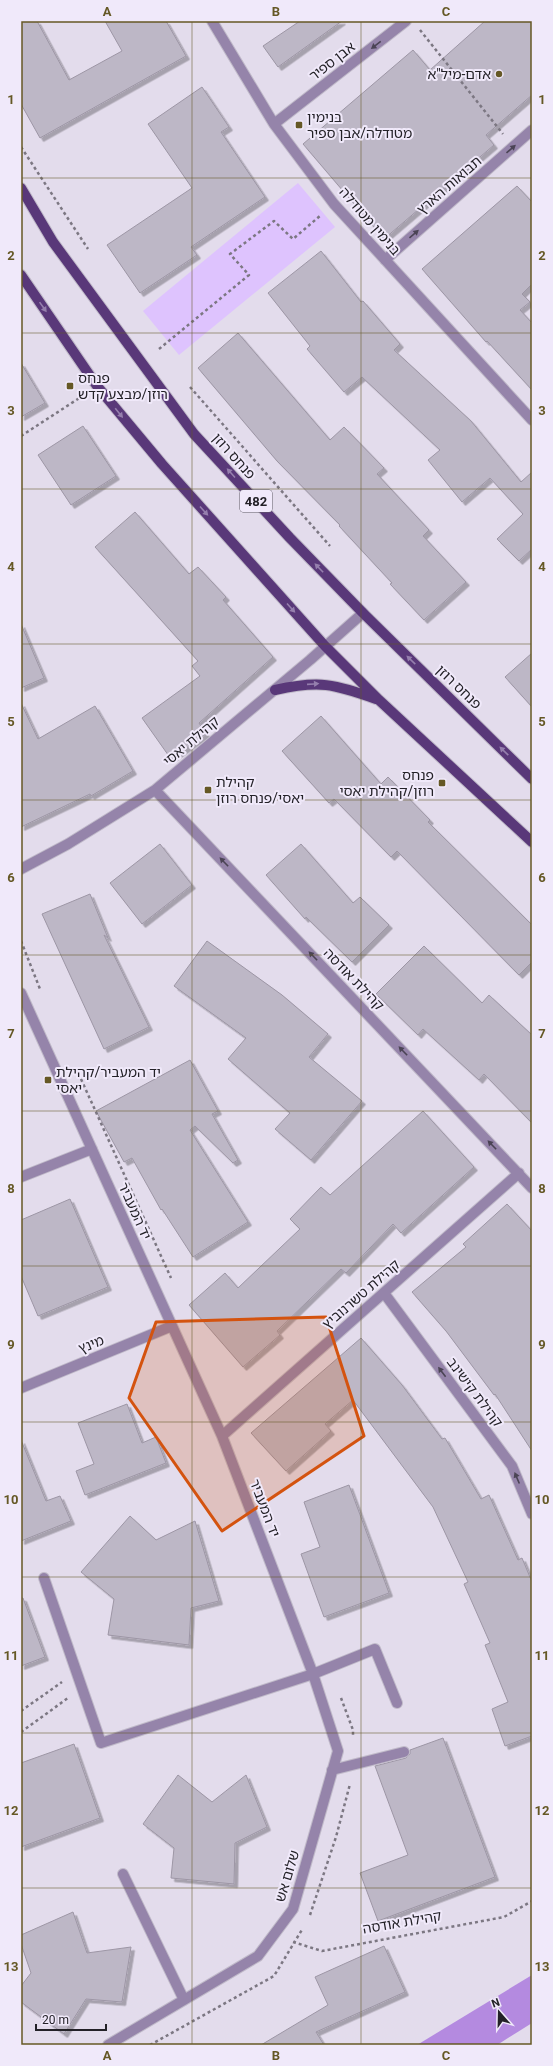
<svg xmlns="http://www.w3.org/2000/svg" width="553" height="2066" viewBox="0 0 553 2066" font-family="Roboto,'Noto Sans Hebrew',sans-serif">
	<defs>
		<filter id="shadow"><feDropShadow dx="3.5" dy="3.5" stdDeviation="0" flood-color="#0004"/></filter>
	</defs>
	<rect width="100%" height="100%" fill="#e3dcec"/>
	<!-- green -->
	<path fill="#dec3fe" d="M 298,183 L 335,227 L 179,355 L 143,311 Z"/>
	<!-- forest -->
	<path fill="#b48ae0" d="M 532,1975 L 532,2023 L 497,2045 L 417,2045 Z"/>
	<!-- building -->
	<path fill="#bdb7c6" stroke="#9d96a5" filter="url(#shadow)" d="M 21,21 L 37,21 L 69,80 L 122,51 L 105,21 L 166,21 L 186,56 L 40,138 L 21,104 Z
		M 300,21 L 342,21 L 278,67 L 263,46 Z
		M 485,21 L 532,21 L 532,95 L 486,135 L 494,145 L 384,239 L 303,144 L 413,50 L 430,70 Z
		M 202,87 L 229,127 L 221,132 L 265,197 L 191,247 L 197,255 L 140,293 L 107,245 L 192,188 L 148,124 Z
		M 517,186 L 532,202 L 532,284 L 522,294 L 530,302 L 520,310 L 532,323 L 532,390 L 487,341 L 486,342 L 422,269 Z
		M 321,251 L 361,302 L 363,301 L 400,344 L 394,350 L 471,421 L 521,482 L 532,472 L 532,549 L 519,561 L 497,539 L 523,514 L 490,478 L 462,502 L 428,460 L 440,450 L 362,377 L 344,392 L 307,349 L 310,346 L 268,293 Z
		M 238,333 L 330,440 L 344,427 L 384,468 L 377,474 L 429,530 L 423,536 L 466,582 L 424,620 L 390,584 L 392,583 L 339,526 L 340,525 L 277,461 L 198,368 Z
		M 21,363 L 45,403 L 21,417 Z
		M 83,426 L 116,476 L 71,505 L 38,455 Z
		M 135,512 L 189,574 L 198,567 L 226,597 L 223,600 L 273,657 L 199,723 L 206,734 L 171,759 L 142,718 L 200,676 L 192,666 L 198,661 L 95,547 Z
		M 21,624 L 44,678 L 21,688 Z
		M 532,653 L 532,707 L 505,677 Z
		M 21,703 L 38,739 L 95,706 L 133,771 L 91,796 L 90,794 L 21,827 Z
		M 321,716 L 381,784 L 388,777 L 430,820 L 428,822 L 532,925 L 532,962 L 519,975 L 397,851 L 391,857 L 334,799 L 329,803 L 282,751 Z
		M 160,844 L 192,885 L 142,924 L 110,883 Z
		M 301,844 L 353,903 L 360,897 L 389,925 L 352,962 L 306,917 L 305,919 L 266,875 Z
		M 90,894 L 108,938 L 104,935 L 149,1027 L 104,1049 L 42,914 Z
		M 207,941 L 282,995 L 328,1034 L 309,1057 L 362,1101 L 311,1160 L 275,1129 L 290,1113 L 228,1059 L 246,1038 L 174,986 Z
		M 424,946 L 482,1003 L 489,995 L 532,1035 L 532,1123 L 484,1074 L 479,1080 L 423,1029 L 418,1035 L 376,994 Z
		M 190,1060 L 218,1111 L 212,1114 L 238,1160 L 233,1163 L 195,1126 L 190,1130 L 248,1222 L 193,1257 L 162,1209 L 161,1210 L 132,1158 L 124,1162 L 96,1111 Z
		M 423,1111 L 474,1167 L 401,1233 L 393,1224 L 346,1273 L 341,1269 L 277,1331 L 280,1335 L 243,1367 L 189,1305 L 225,1273 L 238,1288 L 300,1229 L 290,1219 L 321,1187 L 330,1195 Z
		M 70,1199 L 108,1287 L 38,1316 L 21,1276 L 21,1220 Z
		M 507,1204 L 532,1231 L 532,1451 L 495,1394 L 494,1395 L 446,1331 L 412,1292 L 466,1247 L 463,1244 Z
		M 361,1338 L 402,1385 L 442,1439 L 445,1438 L 481,1499 L 489,1495 L 518,1560 L 522,1558 L 532,1582 L 532,1736 L 505,1746 L 492,1709 L 508,1702 L 485,1645 L 490,1643 L 464,1584 L 468,1582 L 433,1507 L 353,1400 L 325,1424 L 331,1431 L 286,1471 L 251,1433 Z
		M 127,1404 L 142,1443 L 156,1437 L 166,1463 L 85,1495 L 76,1471 L 94,1464 L 78,1423 Z
		M 21,1440 L 46,1501 L 60,1496 L 71,1521 L 21,1541 Z
		M 349,1485 L 389,1593 L 324,1617 L 301,1554 L 320,1547 L 304,1502 Z
		M 130,1516 L 156,1540 L 195,1521 L 219,1601 L 191,1608 L 189,1645 L 108,1635 L 114,1599 L 81,1572 Z
		M 21,1598 L 23,1598 L 45,1657 L 21,1666 Z
		M 443,1738 L 495,1877 L 378,1921 L 360,1873 L 408,1855 L 375,1766 L 406,1758 L 410,1754 L 410,1750 Z
		M 74,1744 L 100,1818 L 21,1847 L 21,1763 Z
		M 178,1775 L 212,1802 L 246,1775 L 267,1827 L 235,1843 L 234,1884 L 171,1878 L 174,1848 L 143,1824 Z
		M 73,1912 L 87,1953 L 131,1947 L 122,2002 L 86,1999 L 64,2034 L 21,2002 L 21,1986 L 31,1973 L 21,1944 L 21,1935 Z
		M 384,1946 L 405,1992 L 316,2032 L 324,2045 L 261,2045 L 328,2005 L 315,1977 Z"/>
	<g fill="none" stroke-linecap="round" stroke-linejoin="round">
		<!-- minor casing -->
		<g stroke="#c0bac9" stroke-width="12">
			<path id="minor" d="M 212,21 L 274,124 L 334,204 L 532,420
				M 274,124 L 406,21
				M 385,260 L 532,130
				M 155,790 L 532,1188
				M 21,869 L 68,844 L 155,790 L 310,660 L 363,613
				M 21,993 L 222,1436 L 313,1674 L 338,1751 L 293,1909 L 258,1956 L 108,2045
				M 21,1177 L 92,1149
				M 384,1293 L 512,1466 L 532,1514
				M 21,1388 L 172,1326
				M 222,1436 L 519,1173
				M 44,1578 L 101,1743 L 313,1674 L 375,1649 L 397,1703
				M 332,1770 L 404,1752
				M 123,1874 L 184,2000"/>
		</g>
		<!-- major casing -->
		<g stroke="#c0bac9" stroke-width="12">
			<path id="major" d="M 21,188 L 53,242 L 194,434 L 290,538 L 363,613 L 532,779
				M 21,275 L 97,386 L 162,464 L 325,646 L 379,700 L 532,842
				M 275,690 C 320,680 333,684 376,699"/>
		</g>
		<!-- path -->
		<path stroke="#7c7782" stroke-width="2.5" stroke-dasharray="3 3" stroke-linecap="butt" d="M 420,30 L 503,134
			M 21,147 L 88,249
			M 159,349 L 249,275 L 230,254 L 274,221 L 293,239 L 321,215
			M 190,387 L 330,546
			M 21,436 L 84,395
			M 21,941 L 40,989
			M 81,1079 L 171,1278
			M 341,1698 L 353,1730 L 353,1737
			M 21,1711 L 62,1682
			M 21,1732 L 68,1698
			M 310,1915 L 336,1837 L 350,1784
			M 293,1942 L 322,1951 L 504,1917 L 532,1901
			M 150,2045 L 274,1976 L 303,1928"/>
		<!-- minor -->
		<use href="#minor" stroke="#9584aa" stroke-width="10"/>
		<!-- major -->
		<use href="#major" stroke="#593879" stroke-width="10"/>
	</g>
	<!-- one-way arrows -->
	<defs><path id="oneway-solid" d="M-6-.8H1V-3.2L6.5 0L1 3.2V.8H-6Z"/></defs>
	<g fill="#4b4455">
		<use href="#oneway-solid" transform="translate(376 45) rotate(142)"/>
		<use href="#oneway-solid" transform="translate(511 149) rotate(-41)"/>
		<use href="#oneway-solid" transform="translate(414 234) rotate(-41)"/>
		<use href="#oneway-solid" transform="translate(224 862) rotate(-134)"/>
		<use href="#oneway-solid" transform="translate(313 956) rotate(-134)"/>
		<use href="#oneway-solid" transform="translate(403 1051) rotate(-134)"/>
		<use href="#oneway-solid" transform="translate(492 1145) rotate(-134)"/>
		<use href="#oneway-solid" transform="translate(442 1372) rotate(-127)"/>
		<use href="#oneway-solid" transform="translate(517 1478) rotate(-113)"/>
	</g>
	<g fill="#957fad">
		<use href="#oneway-solid" transform="translate(43 307) rotate(55)"/>
		<use href="#oneway-solid" transform="translate(119 413) rotate(51)"/>
		<use href="#oneway-solid" transform="translate(231 473) rotate(-132)"/>
		<use href="#oneway-solid" transform="translate(204 511) rotate(48)"/>
		<use href="#oneway-solid" transform="translate(319 568) rotate(-134)"/>
		<use href="#oneway-solid" transform="translate(291 608) rotate(48)"/>
		<use href="#oneway-solid" transform="translate(411 660) rotate(-136)"/>
		<use href="#oneway-solid" transform="translate(313 684) rotate(-4)"/>
		<use href="#oneway-solid" transform="translate(504 751) rotate(-136)"/>
	</g>
	<!-- marked area -->
	<path fill="#d4530f" fill-opacity="0.2" stroke="#d4530f" stroke-width="3" stroke-linejoin="round" d="M 326,1317 L 364,1436 L 222,1531 L 129,1398 L 156,1322 Z"/>
	<!-- grid -->
	<path fill="none" stroke="#655825" stroke-width="1" stroke-opacity="0.55" d="M 192,21 L 192,2045M 361,21 L 361,2045M 21,178 L 532,178M 21,333 L 532,333M 21,489 L 532,489M 21,644 L 532,644M 21,800 L 532,800M 21,955 L 532,955M 21,1111 L 532,1111M 21,1266 L 532,1266M 21,1422 L 532,1422M 21,1577 L 532,1577M 21,1733 L 532,1733M 21,1888 L 532,1888"/>
	<!-- markers -->
	<g fill="#655825" stroke="#f0e9fa" stroke-width="1.5">
		<circle cx="499" cy="74" r="4"/>
		<rect x="295" y="121" width="8" height="8" rx="2"/>
		<rect x="66" y="382" width="8" height="8" rx="2"/>
		<rect x="438" y="779" width="8" height="8" rx="2"/>
		<rect x="204" y="786" width="8" height="8" rx="2"/>
		<rect x="44" y="1076" width="8" height="8" rx="2"/>
	</g>
	<g text-anchor="middle" stroke-width="4" stroke-linejoin="round" paint-order="stroke">
		<!-- shield labels -->
		<rect fill="#f0e9fa" stroke="#605d66" stroke-width="1" x="240" y="490" width="32" height="22" rx="3"/>
		<g font-size="13" font-weight="bold" fill="#232127">
			<text x="256" y="506">482</text>
		</g>
		<!-- street labels -->
		<g font-size="14" fill="#232127" stroke="#f0e9fa">
			<text transform="translate(332 61) rotate(-38)" y="5">אבן ספיר</text>
			<text transform="translate(449 185) rotate(-41)" y="5">תבואות הארץ</text>
			<text transform="translate(370 221) rotate(49)" y="5">בנימין מטודלה</text>
			<text transform="translate(234 456) rotate(48)" y="5">פנחס רוזן</text>
			<text transform="translate(459 687) rotate(44)" y="5">פנחס רוזן</text>
			<text transform="translate(191 741) rotate(-40)" y="5">קהילת יאסי</text>
			<text transform="translate(354 979) rotate(46)" y="5">קהילת אודסה</text>
			<text transform="translate(135 1211) rotate(66)" y="5">יד המעביר</text>
			<text transform="translate(361 1294) rotate(-41)" y="5">קהילת טשרנוביץ</text>
			<text transform="translate(91 1344) rotate(-22)" y="5">מינץ</text>
			<text transform="translate(475 1392) rotate(53)" y="5">קהילת קישינב</text>
			<text transform="translate(265 1508) rotate(69)" y="5">יד המעביר</text>
			<text transform="translate(287 1876) rotate(-73)" y="5">שלום אש</text>
			<text transform="translate(402 1922) rotate(-10)" y="5">קהילת אודסה</text>
		</g>
		<!-- poi labels -->
		<g font-size="14" fill="#232127" stroke="#f0e9fa" text-anchor="start">
			<text x="491" y="79" text-anchor="end">אדם-מיל"א</text>
			<text x="307" y="122">בנימין<tspan x="307" dy="16">מטודלה/אבן ספיר</tspan></text>
			<text x="78" y="383">פנחס<tspan x="78" dy="16">רוזן/מבצע קדש</tspan></text>
			<text x="434" y="780" text-anchor="end">פנחס<tspan x="434" dy="16">רוזן/קהילת יאסי</tspan></text>
			<text x="216" y="787">קהילת<tspan x="216" dy="16">יאסי/פנחס רוזן</tspan></text>
			<text x="56" y="1077">יד המעביר/קהילת<tspan x="56" dy="16">יאסי</tspan></text>
		</g>
	</g>
	<!-- border -->
	<rect width="553" height="2066" fill="none" stroke="#f0e9fa" stroke-width="44"/>
	<!-- north arrow -->
	<g transform="translate(499 2012) rotate(340)" stroke="#f0e9fa" stroke-width="3" paint-order="stroke">
	<path d="M0-3L7 15L0 10L-7 15Z" fill="#232127"/>
	<text y="-6" font-size="11" font-weight="bold" text-anchor="middle" fill="#232127">N</text>
	</g>
	<!-- scale -->
	<path d="M36 2024v6h70v-6" fill="none" stroke="#232127" stroke-width="2"/>
	<text x="42" y="2024" font-size="12" fill="#232127" stroke="#f0e9fa" stroke-width="3" paint-order="stroke">20 m</text>
	<rect x="22" y="22" width="509" height="2022" fill="none" stroke="#655825" stroke-width="1.5"/>
	<g font-size="13" text-anchor="middle" font-weight="bold" fill="#655825">
		<text x="107" y="16">A</text>
		<text x="276" y="16">B</text>
		<text x="446" y="16">C</text>
		<text x="11" y="104">1</text>
		<text x="542" y="104">1</text>
		<text x="11" y="260">2</text>
		<text x="542" y="260">2</text>
		<text x="11" y="415">3</text>
		<text x="542" y="415">3</text>
		<text x="11" y="571">4</text>
		<text x="542" y="571">4</text>
		<text x="11" y="726">5</text>
		<text x="542" y="726">5</text>
		<text x="11" y="882">6</text>
		<text x="542" y="882">6</text>
		<text x="11" y="1038">7</text>
		<text x="542" y="1038">7</text>
		<text x="11" y="1193">8</text>
		<text x="542" y="1193">8</text>
		<text x="11" y="1349">9</text>
		<text x="542" y="1349">9</text>
		<text x="11" y="1504">10</text>
		<text x="542" y="1504">10</text>
		<text x="11" y="1660">11</text>
		<text x="542" y="1660">11</text>
		<text x="11" y="1815">12</text>
		<text x="542" y="1815">12</text>
		<text x="11" y="1971">13</text>
		<text x="542" y="1971">13</text>
		<text x="107" y="2060">A</text>
		<text x="276" y="2060">B</text>
		<text x="446" y="2060">C</text>
	</g>
</svg>
